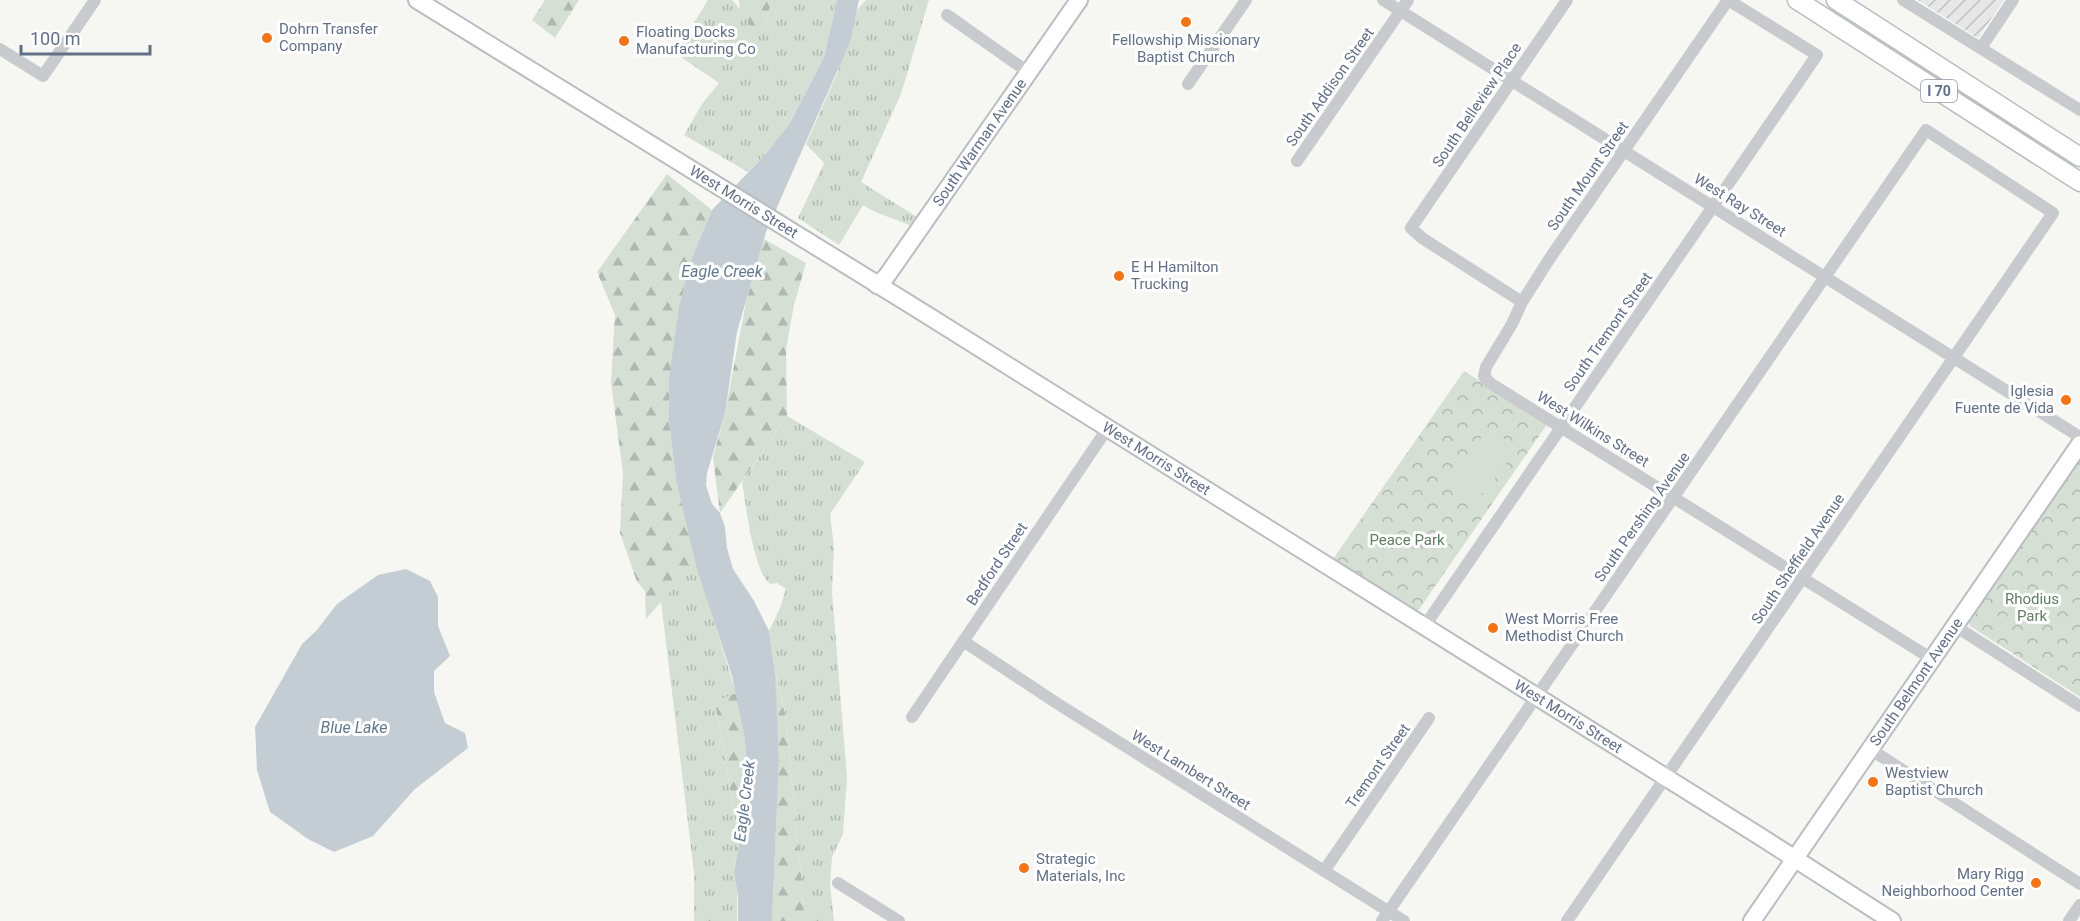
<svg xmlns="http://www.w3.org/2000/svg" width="2080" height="921" viewBox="0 0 2080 921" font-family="Roboto,sans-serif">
	<defs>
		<pattern id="industrial-furrows" width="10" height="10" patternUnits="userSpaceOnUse" patternTransform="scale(1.5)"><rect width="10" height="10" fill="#e6e7e6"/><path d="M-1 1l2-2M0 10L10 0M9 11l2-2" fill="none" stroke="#bec0c0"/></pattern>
		<pattern id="grass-tufts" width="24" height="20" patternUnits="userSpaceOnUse" patternTransform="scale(1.5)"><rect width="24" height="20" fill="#d5dfd3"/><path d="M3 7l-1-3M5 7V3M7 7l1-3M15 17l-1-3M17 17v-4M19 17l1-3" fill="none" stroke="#b0b9b1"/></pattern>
		<pattern id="forest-firs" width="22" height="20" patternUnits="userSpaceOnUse" patternTransform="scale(1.5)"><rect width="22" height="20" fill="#d5dfd3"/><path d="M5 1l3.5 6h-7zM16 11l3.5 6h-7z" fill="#b0b9b1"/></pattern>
		<pattern id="park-crowns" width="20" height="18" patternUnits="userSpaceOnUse" patternTransform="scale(1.5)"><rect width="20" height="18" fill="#d5dfd3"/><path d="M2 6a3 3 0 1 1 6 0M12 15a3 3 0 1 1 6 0" fill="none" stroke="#b0b9b1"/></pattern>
	</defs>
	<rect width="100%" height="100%" fill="#f6f7f2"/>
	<!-- industrial -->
	<path fill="url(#industrial-furrows)" d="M 1918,0 L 2004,0 L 1978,38 Z"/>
	<!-- grass -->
	<path fill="url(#grass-tufts)" d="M 708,0 L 732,0 L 740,9 L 765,23 L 772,0 L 837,0 L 824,57 L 790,123 L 764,156 L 748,172 L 684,135 L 702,104 L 719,83 L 675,53 Z
		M 866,0 L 929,0 L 901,94 L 861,182 L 917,217 L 911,226 C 894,218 878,215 863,205 L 839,245 L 798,218 L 824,163 L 806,144 L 838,71 L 857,10 Z
		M 787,416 L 865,462 L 830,514 L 834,547 L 832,592 L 847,778 L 843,834 L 832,857 L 830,884 L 834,921 L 804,921 L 803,893 L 785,712 L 774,667 L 769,631 L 780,608 L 786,589 L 777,583 L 770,584 C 753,570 746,505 742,482 Z
		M 696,562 L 736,693 L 715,703 L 736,823 L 734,873 L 737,891 L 737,921 L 694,921 L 694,872 L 661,602 Z"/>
	<!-- forest -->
	<path fill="url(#forest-firs)" d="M 545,0 L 579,0 L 555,38 L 532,20 Z
		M 739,0 L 772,0 L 765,23 L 758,38 L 740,9 Z
		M 667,174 L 712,210 L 692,257 L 669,421 L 676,480 L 696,562 L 646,619 L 645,591 L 637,582 L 620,533 L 623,473 L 611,383 L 615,315 L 597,272 Z
		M 764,239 L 806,263 L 794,305 L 786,349 L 787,416 L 720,513 L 713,457 L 725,413 L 746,302 Z
		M 774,667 L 785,714 L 803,893 L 804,921 L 772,921 L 779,760 Z
		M 736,693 L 745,738 L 747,795 L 734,873 L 736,823 L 715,702 Z"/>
	<!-- park -->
	<path fill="url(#park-crowns)" d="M 1464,371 L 1548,423 L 1418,611 L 1333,559 Z
		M 2080,452 L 2080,697 L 1970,626 L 1966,617 Z"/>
	<!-- garden -->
	<path fill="#d5dfd3" d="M 1490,427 L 1518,450 L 1473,504 L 1445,481 Z"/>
	<!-- water -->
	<path fill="#c5cdd4" d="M 837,0 L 859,0 L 850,42 L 766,232 L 737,332 L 725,413 L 707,473 L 706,485 L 712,504 L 720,513 L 725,527 L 727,548 L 733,569 L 754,601 L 769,631 L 775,674 L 779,760 L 772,921 L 738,921 L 738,896 L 734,873 L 747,795 L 745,739 L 732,676 L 697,569 L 676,480 L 669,421 L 669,379 L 679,307 L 692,257 L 712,210 L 764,156 L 790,123 L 824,57 Z
		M 406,569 L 430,581 L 438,597 L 438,626 L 450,656 L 434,671 L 434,692 L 445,723 L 465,733 L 468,748 L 415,789 L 373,836 L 334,852 L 308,839 L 270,812 L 257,770 L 255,727 L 302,644 L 317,630 L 337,604 L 378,575 Z"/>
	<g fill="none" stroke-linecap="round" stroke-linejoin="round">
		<!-- major casing -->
		<g stroke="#babdc1" stroke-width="20">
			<g id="major">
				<path id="s1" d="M 417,0 L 919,310 L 1761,837 L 1892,921"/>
				<path id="s2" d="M 877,285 L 886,277 L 1079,0"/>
				<path id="s3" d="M 1752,921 L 2080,444"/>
			</g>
		</g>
		<!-- highway casing -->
		<g stroke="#bbbdc1" stroke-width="21">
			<path id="highway" d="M 1797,0 L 2080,182
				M 1836,0 L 2080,157"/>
		</g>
		<!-- minor -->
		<path stroke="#c8cace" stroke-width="12" d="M 1383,0 L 2080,437
			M 1728,0 L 1550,258 L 1522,302 L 1512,324 L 1486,367 L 1484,376 L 1490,383 L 1932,659
			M 1903,0 L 2080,110
			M 947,15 L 1028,72
			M 1981,48 L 2013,0
			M 0,49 L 43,76 L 95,0
			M 1188,84 L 1246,0
			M 1297,161 L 1408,0
			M 1522,302 L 1422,238 L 1411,228 L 1567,0
			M 1955,626 L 2080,706
			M 1424,627 L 1817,55 L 1728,0
			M 963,641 L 1058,704 L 1404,921
			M 912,717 L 1107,429
			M 1870,749 L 2080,884
			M 1324,871 L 1429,718
			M 838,883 L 899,921
			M 1382,921 L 1926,130 L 2053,213 L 1567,921
			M 2069,921 L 2080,905"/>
		<!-- major -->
		<use href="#major" stroke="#fff" stroke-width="16"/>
		<!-- highway -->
		<use href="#highway" stroke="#fff" stroke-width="18"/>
	</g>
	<!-- markers -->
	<g fill="#f37416" stroke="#fff" stroke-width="2">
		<circle cx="1186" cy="22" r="6"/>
		<circle cx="267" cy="38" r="6"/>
		<circle cx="624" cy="41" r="6"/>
		<circle cx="1119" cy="276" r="6"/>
		<circle cx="2066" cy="400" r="6"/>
		<circle cx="1493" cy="628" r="6"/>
		<circle cx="1873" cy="782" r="6"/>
		<circle cx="1024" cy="868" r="6"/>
		<circle cx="2036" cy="883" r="6"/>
	</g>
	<g text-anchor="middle" stroke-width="6" stroke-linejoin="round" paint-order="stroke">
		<!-- shield labels -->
		<rect fill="#fff" stroke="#919bab" stroke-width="1.5" x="1921" y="80" width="36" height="22" rx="4.5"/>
		<g font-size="14" font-weight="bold" fill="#627087">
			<text x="1939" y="96">I 70</text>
		</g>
		<!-- poi labels -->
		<g font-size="15" fill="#627087" stroke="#fff" text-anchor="start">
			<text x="279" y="34">Dohrn Transfer<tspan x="279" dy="17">Company</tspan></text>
			<text x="636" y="37">Floating Docks<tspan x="636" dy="17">Manufacturing Co</tspan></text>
			<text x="1186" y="45" text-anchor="middle">Fellowship Missionary<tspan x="1186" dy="17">Baptist Church</tspan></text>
			<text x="1131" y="272">E H Hamilton<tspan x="1131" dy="17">Trucking</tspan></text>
			<text x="2054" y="396" text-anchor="end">Iglesia<tspan x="2054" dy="17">Fuente de Vida</tspan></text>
			<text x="1505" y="624">West Morris Free<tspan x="1505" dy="17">Methodist Church</tspan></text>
			<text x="1885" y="778">Westview<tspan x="1885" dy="17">Baptist Church</tspan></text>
			<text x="1036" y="864">Strategic<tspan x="1036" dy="17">Materials, Inc</tspan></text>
			<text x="2024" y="879" text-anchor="end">Mary Rigg<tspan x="2024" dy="17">Neighborhood Center</tspan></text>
		</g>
		<!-- street labels -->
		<g font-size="15" fill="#627087" stroke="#fff">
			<text transform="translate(1330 87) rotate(-55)" y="5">South Addison Street</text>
			<text transform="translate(1477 105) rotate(-56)" y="5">South Belleview Place</text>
			<text dy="5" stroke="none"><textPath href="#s2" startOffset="176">South Warman Avenue</textPath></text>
			<text transform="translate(1588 176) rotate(-55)" y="5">South Mount Street</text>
			<text dy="5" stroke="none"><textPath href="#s1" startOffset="384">West Morris Street</textPath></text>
			<text transform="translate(1740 205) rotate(32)" y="5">West Ray Street</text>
			<text transform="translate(1608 332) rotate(-55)" y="5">South Tremont Street</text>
			<text transform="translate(1593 429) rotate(32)" y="5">West Wilkins Street</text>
			<text dy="5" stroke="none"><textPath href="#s1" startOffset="870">West Morris Street</textPath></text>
			<text transform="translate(1642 517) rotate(-55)" y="5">South Pershing Avenue</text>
			<text transform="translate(1798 559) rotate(-56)" y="5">South Sheffield Avenue</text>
			<text transform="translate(997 564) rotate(-56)" y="5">Bedford Street</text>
			<text dy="5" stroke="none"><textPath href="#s3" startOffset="290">South Belmont Avenue</textPath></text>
			<text dy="5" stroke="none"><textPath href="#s1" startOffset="1356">West Morris Street</textPath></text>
			<text transform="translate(1378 766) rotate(-55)" y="5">Tremont Street</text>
			<text transform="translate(1191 770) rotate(32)" y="5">West Lambert Street</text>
		</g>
		<!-- park labels -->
		<g font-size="15" fill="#627d62" stroke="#fff">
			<text x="1407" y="545">Peace Park</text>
			<text x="2032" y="604">Rhodius<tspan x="2032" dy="17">Park</tspan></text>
		</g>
		<!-- water labels -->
		<g font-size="16" font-style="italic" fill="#63788b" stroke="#fff">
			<text x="722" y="277">Eagle Creek</text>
			<text x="354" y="733">Blue Lake</text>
			<text transform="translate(744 801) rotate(-83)" y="6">Eagle Creek</text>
		</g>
	</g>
	<!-- scale -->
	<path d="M21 45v9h129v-9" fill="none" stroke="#627087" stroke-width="3"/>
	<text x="30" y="45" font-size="18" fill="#627087" stroke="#ffffff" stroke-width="4.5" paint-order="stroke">100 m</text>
</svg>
